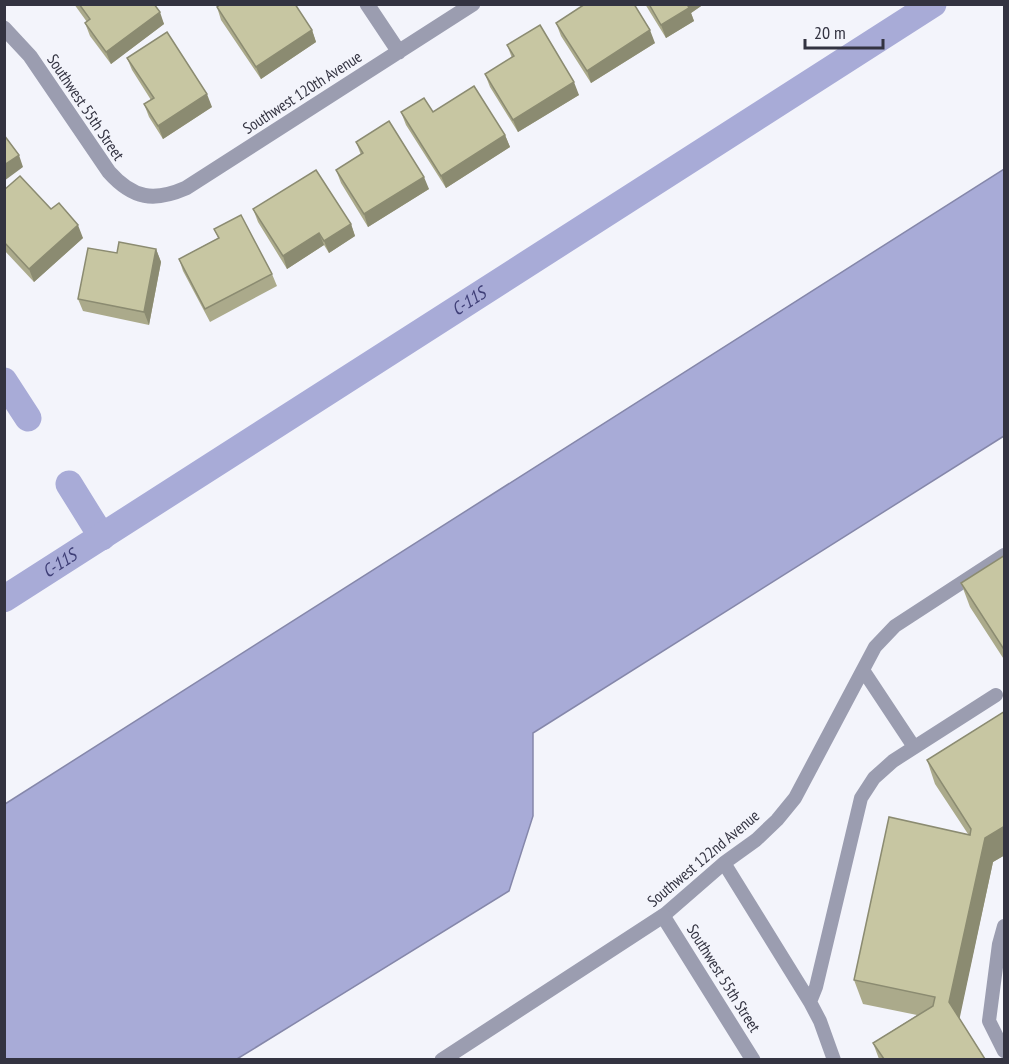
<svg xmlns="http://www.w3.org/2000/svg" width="1009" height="1064" viewBox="0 0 1009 1064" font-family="'PT Sans Narrow',sans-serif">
	<rect width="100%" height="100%" fill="#f3f4fb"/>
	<!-- water -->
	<path fill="#a8abd7" stroke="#8587aa" stroke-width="1.5" d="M 1004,169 L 1004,436 L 533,733 L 533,816 L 509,891 L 237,1059 L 5,1059 L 5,804 Z"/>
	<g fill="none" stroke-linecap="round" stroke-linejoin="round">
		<!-- canal -->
		<g stroke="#a8abd7" stroke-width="27">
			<path d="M 4,381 L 28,418"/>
			<path d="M 69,484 L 102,537"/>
			<path id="s1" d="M 4,599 L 933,4"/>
		</g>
		<!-- lane -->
		<path stroke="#9b9db0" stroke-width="14" d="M 863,670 L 914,747
			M 724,863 L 810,1002 L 820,1021 L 834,1060
			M 663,916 L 724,863 L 756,840 L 777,820 L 795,798 L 875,647 L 895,626 L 1004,555
			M 1004,926 L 999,944 L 989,1021 L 1004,1051
			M 810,1002 L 816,987 L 861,798 L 874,778 L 893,761 L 996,695"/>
		<!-- street -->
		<path stroke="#9b9db0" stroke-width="15" d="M 367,4 L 399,52
			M 4,28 L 30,56 L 109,172 C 133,199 154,202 186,188 L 473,4
			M 442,1060 L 663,916 L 753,1060"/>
	</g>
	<!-- wall -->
	<path fill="#abaa8b" d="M 74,4 L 154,4 L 164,24 L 111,64 L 90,36 L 85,23 L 87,22 Z
		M 645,4 L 704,4 L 691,13 L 694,21 L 666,38 Z
		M 217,7 L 312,30 L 316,42 L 261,79 L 221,20 Z
		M 556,23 L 655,43 L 591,83 L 561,36 Z
		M 507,45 L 579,95 L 518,132 L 490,87 L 485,74 L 512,58 Z
		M 127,58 L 212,107 L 163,139 L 149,117 L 144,104 L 151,100 L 132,70 Z
		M 401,112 L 505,135 L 510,147 L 446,188 L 406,125 Z
		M 356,142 L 429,189 L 368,227 L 341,183 L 336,170 L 361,155 Z
		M 4,190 L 51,209 L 83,238 L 34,282 L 4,250 Z
		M 253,209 L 351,224 L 355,236 L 329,253 L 324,245 L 287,269 L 258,222 Z
		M 214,229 L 272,274 L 277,286 L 210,322 L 183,271 L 179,259 L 218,238 Z
		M 156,249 L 161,262 L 149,325 L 83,311 L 78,299 L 117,253 Z
		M 1005,555 L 1005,661 L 970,607 L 961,583 Z
		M 1005,711 L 1005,855 L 993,862 L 959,1018 L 985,1059 L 879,1059 L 873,1043 L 917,1015 L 863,1004 L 854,980 L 968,834 L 935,784 L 927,760 Z"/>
	<!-- shaded-wall -->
	<path fill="#8b8b71" d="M 686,4 L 704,4 L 691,13 L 694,21 L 666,38 L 661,25 Z
		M 160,12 L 164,24 L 111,64 L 106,52 Z
		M 312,30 L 316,42 L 261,79 L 256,67 Z
		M 650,30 L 655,43 L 591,83 L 587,71 Z
		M 574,82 L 579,95 L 518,132 L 513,120 Z
		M 207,94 L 212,107 L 163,139 L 158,126 Z
		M 505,135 L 510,147 L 446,188 L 441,176 Z
		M 19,155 L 23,167 L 4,181 L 4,165 Z
		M 424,177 L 429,189 L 368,227 L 364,214 Z
		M 351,224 L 355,236 L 329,253 L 324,241 Z
		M 78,225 L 83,238 L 34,282 L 29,269 Z
		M 319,233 L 324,245 L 287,269 L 283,256 Z
		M 156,249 L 161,262 L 149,325 L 144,312 Z
		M 1005,826 L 1005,855 L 993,862 L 958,1026 L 949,1002 L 985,838 Z"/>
	<!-- building -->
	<path fill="#c7c6a2" stroke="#8b8b71" stroke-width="1.5" d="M 79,4 L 154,4 L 160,12 L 106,52 L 85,23 L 90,19 Z
		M 221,4 L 295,4 L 312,30 L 256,67 L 217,7 Z
		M 585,4 L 634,4 L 650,30 L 587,71 L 556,23 Z
		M 649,4 L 687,4 L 689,8 L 661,25 Z
		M 540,25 L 574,82 L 513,120 L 485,74 L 514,56 L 507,45 Z
		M 167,32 L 207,94 L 158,126 L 144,104 L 154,98 L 127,58 Z
		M 474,86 L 505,135 L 441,176 L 401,112 L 424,98 L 433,112 Z
		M 389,121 L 424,177 L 364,214 L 336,170 L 363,153 L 356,142 Z
		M 4,135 L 19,155 L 4,165 Z
		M 316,170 L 351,224 L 324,241 L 319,233 L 283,256 L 253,209 Z
		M 20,176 L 51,209 L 59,203 L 78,225 L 29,269 L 4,242 L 4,190 Z
		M 241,215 L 272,274 L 205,309 L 179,259 L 219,238 L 214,229 Z
		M 119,242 L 156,249 L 144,312 L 78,299 L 88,248 L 117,253 Z
		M 1005,555 L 1005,651 L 961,583 Z
		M 1005,711 L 1005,826 L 985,838 L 949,1002 L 985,1059 L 884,1059 L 873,1043 L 933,1006 L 935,997 L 854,980 L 889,817 L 970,835 L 971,829 L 927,760 Z"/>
	<g text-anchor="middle" stroke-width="5" stroke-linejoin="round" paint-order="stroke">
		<!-- street labels -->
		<g font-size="16" fill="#333341" stroke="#f3f4fb">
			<text transform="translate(302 92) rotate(-33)" y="6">Southwest 120th Avenue</text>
			<text transform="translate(86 107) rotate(56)" y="6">Southwest 55th Street</text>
			<text transform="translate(703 858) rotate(-40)" y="6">Southwest 122nd Avenue</text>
			<text transform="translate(724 978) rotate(58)" y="6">Southwest 55th Street</text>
		</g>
		<!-- water labels -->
		<g font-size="18" font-style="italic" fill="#3e3e76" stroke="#f3f4fb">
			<text dy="6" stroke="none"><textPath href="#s1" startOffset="552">C-11S</textPath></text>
			<text dy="6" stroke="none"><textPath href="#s1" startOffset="66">C-11S</textPath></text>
		</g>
	</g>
	<!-- border -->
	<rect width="1009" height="1064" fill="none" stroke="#333341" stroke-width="12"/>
	<!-- scale -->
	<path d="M805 39v9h78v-9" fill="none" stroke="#333341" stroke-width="3"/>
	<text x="814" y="39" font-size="18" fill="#333341" stroke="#f3f4fb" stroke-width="4.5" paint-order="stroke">20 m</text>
</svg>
